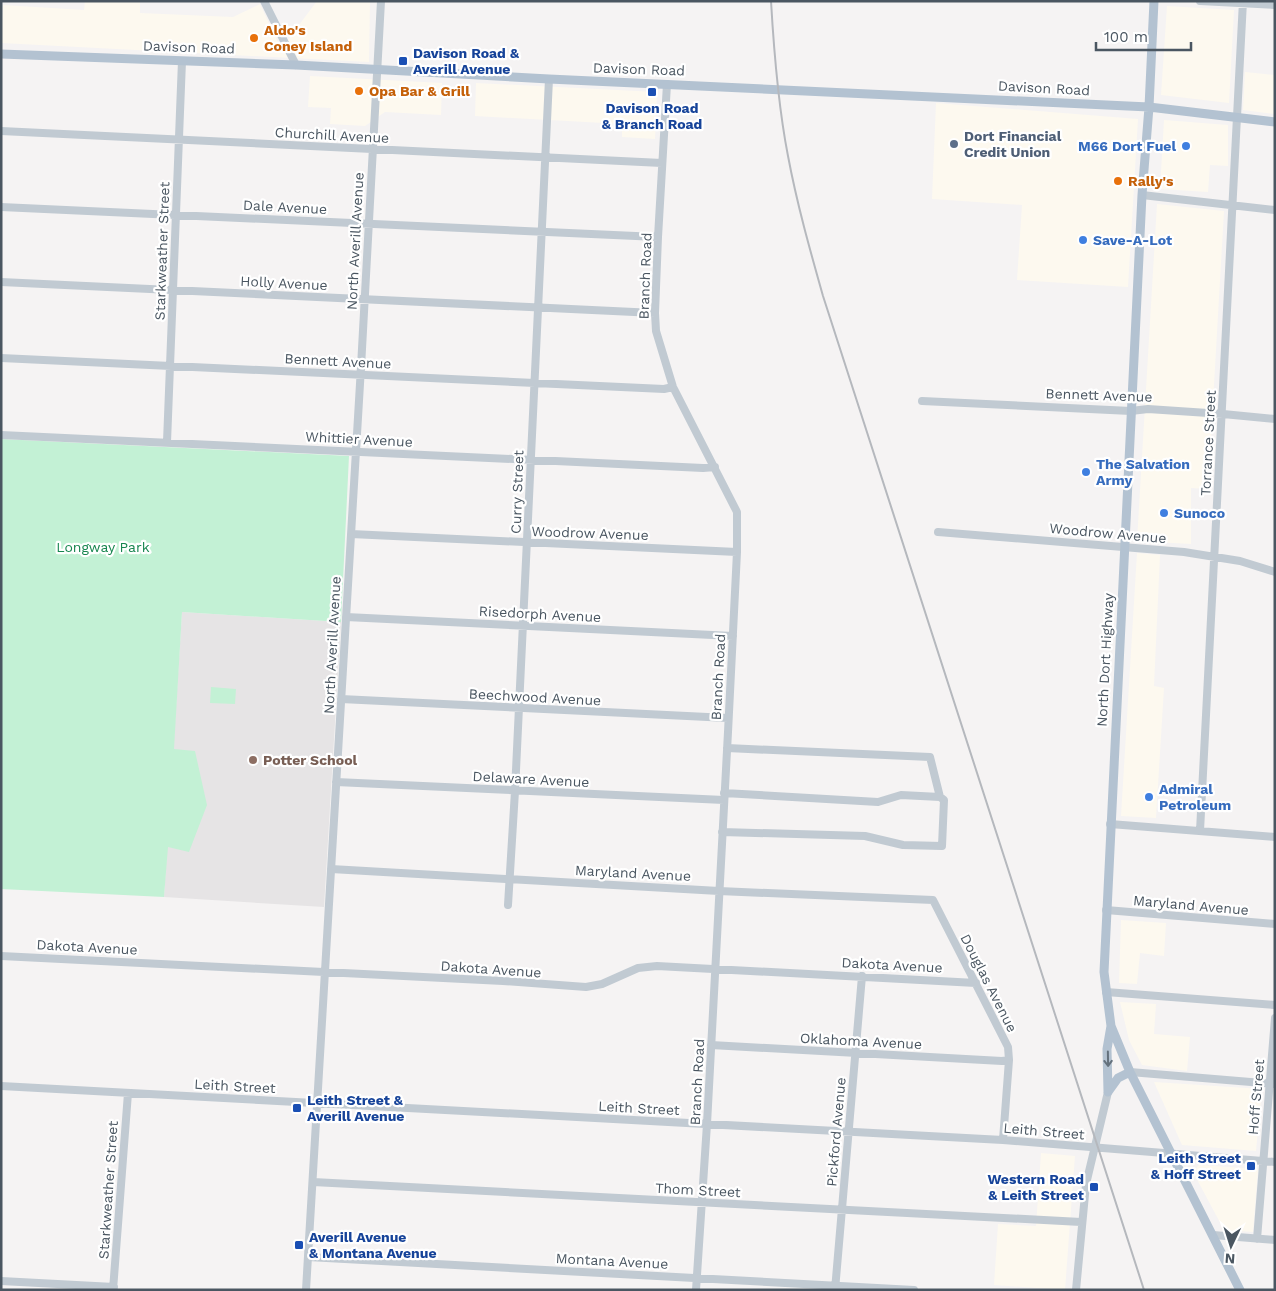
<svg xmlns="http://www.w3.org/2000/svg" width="1276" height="1291" viewBox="0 0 1276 1291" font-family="'Work Sans',sans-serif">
	<rect width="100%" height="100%" fill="#f5f3f3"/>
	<!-- commercial -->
	<path fill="#fdf9ef" d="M 85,1 L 140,1 L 140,13 L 233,17 L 260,4 L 281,49 L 317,1 L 370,1 L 369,62 L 1,43 L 3,5 L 84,10 Z
		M 1167,6 L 1234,10 L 1229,103 L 1161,95 Z
		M 1245,72 L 1275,75 L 1275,114 L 1243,110 Z
		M 310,76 L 442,83 L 441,115 L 385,112 L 365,126 L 330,124 L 331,108 L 308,107 Z
		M 476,83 L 657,92 L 655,139 L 622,137 L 622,124 L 475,116 Z
		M 936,103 L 1138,119 L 1128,287 L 1017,280 L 1022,205 L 932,199 Z
		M 1164,120 L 1228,125 L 1228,166 L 1210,165 L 1208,192 L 1160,189 Z
		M 1157,204 L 1224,211 L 1208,489 L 1191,488 L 1191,544 L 1137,541 Z
		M 1137,553 L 1160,555 L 1154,686 L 1164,688 L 1156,818 L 1121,816 Z
		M 1121,920 L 1166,923 L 1164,956 L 1140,953 L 1137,984 L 1119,983 Z
		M 1120,1002 L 1156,1004 L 1154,1034 L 1190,1037 L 1187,1071 L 1142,1065 L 1129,1040 Z
		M 1154,1082 L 1262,1089 L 1256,1151 L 1182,1145 Z
		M 1041,1153 L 1075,1156 L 1065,1290 L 994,1285 L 998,1224 L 1036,1226 Z
		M 1199,1165 L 1258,1169 L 1253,1232 L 1224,1230 L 1193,1172 Z"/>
	<!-- education -->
	<path fill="#e6e4e5" d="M 182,612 L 341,622 L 324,907 L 164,897 Z"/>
	<!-- green -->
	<path fill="#c3f1d5" d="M 1,439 L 349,456 L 341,622 L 182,612 L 174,749 L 195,751 L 207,805 L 189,852 L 168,847 L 164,897 L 1,889 Z
		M 211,687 L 236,689 L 235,704 L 210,703 Z"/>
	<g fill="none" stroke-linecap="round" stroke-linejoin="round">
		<!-- minor -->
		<path stroke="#c1cad2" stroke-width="8" d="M 264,1 L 296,65
			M 1200,1 L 1275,5
			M 667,84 L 658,237 L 655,313 L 656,331 L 673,387 L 737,512 L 737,552 L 728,732 L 707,1124 L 696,1290
			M 1,131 L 662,163
			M 1142,195 L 1275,210
			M 1,207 L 658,237
			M 1,282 L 655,313
			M 1,358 L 664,389 L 673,387
			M 922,401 L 1131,411 L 1148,409 L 1223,414 L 1275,419
			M 1,435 L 703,468 L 715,467
			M 167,442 L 182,61
			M 938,532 L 1184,552 L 1240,561 L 1275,572
			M 351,534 L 737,552
			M 346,617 L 733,636
			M 341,699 L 728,718
			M 727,748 L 930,757 L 940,797
			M 336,782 L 724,800
			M 1110,824 L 1275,837
			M 1200,831 L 1243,1
			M 722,832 L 865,836 L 903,845 L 942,846 L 944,800 L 940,797 L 901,795 L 878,802 L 724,793
			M 331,869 L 719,891 L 933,900 L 1008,1047 L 1009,1060 L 1003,1140
			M 508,905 L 515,791 L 549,79
			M 1106,910 L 1275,924
			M 1,956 L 503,981 L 586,987 L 602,984 L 638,968 L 657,966 L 976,983
			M 1106,992 L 1275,1005
			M 711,1045 L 1002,1061 L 1009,1060
			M 1130,1072 L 1275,1084
			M 1,1086 L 1003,1140 L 1275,1162
			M 313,1182 L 1081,1222
			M 1213,1235 L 1275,1240
			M 1257,1239 L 1275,1018
			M 308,1257 L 914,1290
			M 1,1281 L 114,1287
			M 113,1290 L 128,1093
			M 306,1290 L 361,367 L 381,1
			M 835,1290 L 862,976
			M 1076,1290 L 1086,1184 L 1108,1092"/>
		<!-- major -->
		<path stroke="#b3c2d1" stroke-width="9" d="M 1154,1 L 1149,107 L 1142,195 L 1104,972 L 1111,1026 L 1130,1072 L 1240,1290
			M 1,54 L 296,65 L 549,79 L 1149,107 L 1275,122
			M 1108,1092 L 1107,1049 L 1111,1026
			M 1108,1092 L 1118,1078 L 1130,1072"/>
		<!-- rail -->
		<path stroke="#b5b8bd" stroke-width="2" d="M 771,1 C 774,53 778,105 788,156 C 797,204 810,250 823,296 L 1144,1290"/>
	</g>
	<!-- one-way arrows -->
	<defs><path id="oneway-shaft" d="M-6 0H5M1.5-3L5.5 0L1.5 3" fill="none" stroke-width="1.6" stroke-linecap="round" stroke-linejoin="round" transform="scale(1.25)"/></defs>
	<use stroke="#64717d" href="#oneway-shaft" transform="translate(1108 1059) rotate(89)"/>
	<!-- markers -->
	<g fill="#e8710a" stroke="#fff" stroke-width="2">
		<circle cx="254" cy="38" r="5"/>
		<circle cx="359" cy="91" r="5"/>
		<circle cx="1118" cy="181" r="5"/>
	</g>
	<g fill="#1a4fb4" stroke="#fff" stroke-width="2">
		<rect x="398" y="56" width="10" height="10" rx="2.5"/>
		<rect x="647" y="87" width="10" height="10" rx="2.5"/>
		<rect x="292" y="1103" width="10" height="10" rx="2.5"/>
		<rect x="1246" y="1161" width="10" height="10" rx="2.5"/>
		<rect x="1089" y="1182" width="10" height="10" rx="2.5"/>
		<rect x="294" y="1240" width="10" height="10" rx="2.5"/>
	</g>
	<circle fill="#5c6f8a" stroke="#fff" stroke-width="2" cx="954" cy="144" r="5"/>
	<g fill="#3f7fe0" stroke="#fff" stroke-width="2">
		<circle cx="1186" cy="146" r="5"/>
		<circle cx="1083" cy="240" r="5"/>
		<circle cx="1086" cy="472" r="5"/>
		<circle cx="1164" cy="513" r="5"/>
		<circle cx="1149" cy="797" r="5"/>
	</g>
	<circle fill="#8d6e63" stroke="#fff" stroke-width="2" cx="253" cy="760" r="5"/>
	<g text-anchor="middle" stroke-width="4.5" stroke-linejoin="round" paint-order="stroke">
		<!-- food labels -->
		<g font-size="14" font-weight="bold" fill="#c56008" stroke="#fff" text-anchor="start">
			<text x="264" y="35">Aldo's<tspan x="264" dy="16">Coney Island</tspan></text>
			<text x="369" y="96">Opa Bar &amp; Grill</text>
			<text x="1128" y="186">Rally's</text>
		</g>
		<!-- street labels -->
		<g font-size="14" fill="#4a5661" stroke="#fff">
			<text transform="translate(189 47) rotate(2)" y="5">Davison Road</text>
			<text transform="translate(639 69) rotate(2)" y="5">Davison Road</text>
			<text transform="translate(1044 88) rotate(3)" y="5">Davison Road</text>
			<text transform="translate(332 135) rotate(3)" y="5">Churchill Avenue</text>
			<text transform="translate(285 207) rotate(3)" y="5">Dale Avenue</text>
			<text transform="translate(355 241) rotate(-87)" y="5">North Averill Avenue</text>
			<text transform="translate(162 251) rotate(-88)" y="5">Starkweather Street</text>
			<text transform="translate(645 276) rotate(-88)" y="5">Branch Road</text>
			<text transform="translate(284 283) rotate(3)" y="5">Holly Avenue</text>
			<text transform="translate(338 361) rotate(3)" y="5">Bennett Avenue</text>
			<text transform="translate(1099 395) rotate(2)" y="5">Bennett Avenue</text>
			<text transform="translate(359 439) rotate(3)" y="5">Whittier Avenue</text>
			<text transform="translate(1208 443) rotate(-87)" y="5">Torrance Street</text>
			<text transform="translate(517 492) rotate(-88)" y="5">Curry Street</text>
			<text transform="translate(590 533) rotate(2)" y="5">Woodrow Avenue</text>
			<text transform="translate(1108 533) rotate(5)" y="5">Woodrow Avenue</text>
			<text transform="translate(540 614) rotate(3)" y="5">Risedorph Avenue</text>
			<text transform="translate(332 645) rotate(-87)" y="5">North Averill Avenue</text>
			<text transform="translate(1105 660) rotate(-87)" y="5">North Dort Highway</text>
			<text transform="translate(718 677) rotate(-87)" y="5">Branch Road</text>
			<text transform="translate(535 697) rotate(3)" y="5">Beechwood Avenue</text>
			<text transform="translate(531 779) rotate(3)" y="5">Delaware Avenue</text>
			<text transform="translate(633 873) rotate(3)" y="5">Maryland Avenue</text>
			<text transform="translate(1191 905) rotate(5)" y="5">Maryland Avenue</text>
			<text transform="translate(87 947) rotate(3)" y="5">Dakota Avenue</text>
			<text transform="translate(892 965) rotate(3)" y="5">Dakota Avenue</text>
			<text transform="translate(491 969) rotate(4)" y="5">Dakota Avenue</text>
			<text transform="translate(989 983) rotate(63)" y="5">Douglas Avenue</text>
			<text transform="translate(861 1041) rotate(3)" y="5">Oklahoma Avenue</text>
			<text transform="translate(697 1082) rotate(-87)" y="5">Branch Road</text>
			<text transform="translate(235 1086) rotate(3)" y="5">Leith Street</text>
			<text transform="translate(1256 1097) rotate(-85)" y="5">Hoff Street</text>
			<text transform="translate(639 1108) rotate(3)" y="5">Leith Street</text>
			<text transform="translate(1044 1131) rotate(5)" y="5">Leith Street</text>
			<text transform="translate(836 1132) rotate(-85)" y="5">Pickford Avenue</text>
			<text transform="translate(108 1190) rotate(-86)" y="5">Starkweather Street</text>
			<text transform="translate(698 1190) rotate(3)" y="5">Thom Street</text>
			<text transform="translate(612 1261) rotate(3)" y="5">Montana Avenue</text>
		</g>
		<!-- transit labels -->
		<g font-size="14" font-weight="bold" fill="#164399" stroke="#fff" text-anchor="start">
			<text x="413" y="58">Davison Road &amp;<tspan x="413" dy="16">Averill Avenue</tspan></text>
			<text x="652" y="113" text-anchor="middle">Davison Road<tspan x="652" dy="16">&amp; Branch Road</tspan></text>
			<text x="307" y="1105">Leith Street &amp;<tspan x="307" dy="16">Averill Avenue</tspan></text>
			<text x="1241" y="1163" text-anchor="end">Leith Street<tspan x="1241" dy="16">&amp; Hoff Street</tspan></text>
			<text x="1084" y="1184" text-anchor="end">Western Road<tspan x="1084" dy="16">&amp; Leith Street</tspan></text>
			<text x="309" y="1242">Averill Avenue<tspan x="309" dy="16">&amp; Montana Avenue</tspan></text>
		</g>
		<!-- service labels -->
		<g font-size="14" font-weight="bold" fill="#4e5e75" stroke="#fff" text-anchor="start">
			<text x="964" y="141">Dort Financial<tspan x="964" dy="16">Credit Union</tspan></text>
		</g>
		<!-- shop labels -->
		<g font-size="14" font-weight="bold" fill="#366cbe" stroke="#fff" text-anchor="start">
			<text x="1176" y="151" text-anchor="end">M66 Dort Fuel</text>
			<text x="1093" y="245">Save-A-Lot</text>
			<text x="1096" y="469">The Salvation<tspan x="1096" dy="16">Army</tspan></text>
			<text x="1174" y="518">Sunoco</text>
			<text x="1159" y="794">Admiral<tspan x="1159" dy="16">Petroleum</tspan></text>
		</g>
		<!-- park labels -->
		<g font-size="14" fill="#17864f" stroke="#fff">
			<text x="103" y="552">Longway Park</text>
		</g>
		<!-- education labels -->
		<g font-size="14" font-weight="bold" fill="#785e54" stroke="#fff" text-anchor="start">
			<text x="263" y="765">Potter School</text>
		</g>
	</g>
	<!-- border -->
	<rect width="1276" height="1291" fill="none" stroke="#4a5661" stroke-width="5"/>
	<!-- north arrow -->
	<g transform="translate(1231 1246) rotate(184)" stroke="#ffffff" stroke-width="4" paint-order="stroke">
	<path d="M0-4L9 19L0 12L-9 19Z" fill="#4a5661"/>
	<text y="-8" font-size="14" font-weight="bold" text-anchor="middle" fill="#4a5661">N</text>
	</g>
	<!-- scale -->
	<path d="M1096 42v8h95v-8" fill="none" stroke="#4a5661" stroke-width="2.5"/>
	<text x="1104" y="42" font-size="15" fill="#4a5661" stroke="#ffffff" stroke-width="4" paint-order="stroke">100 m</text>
</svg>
